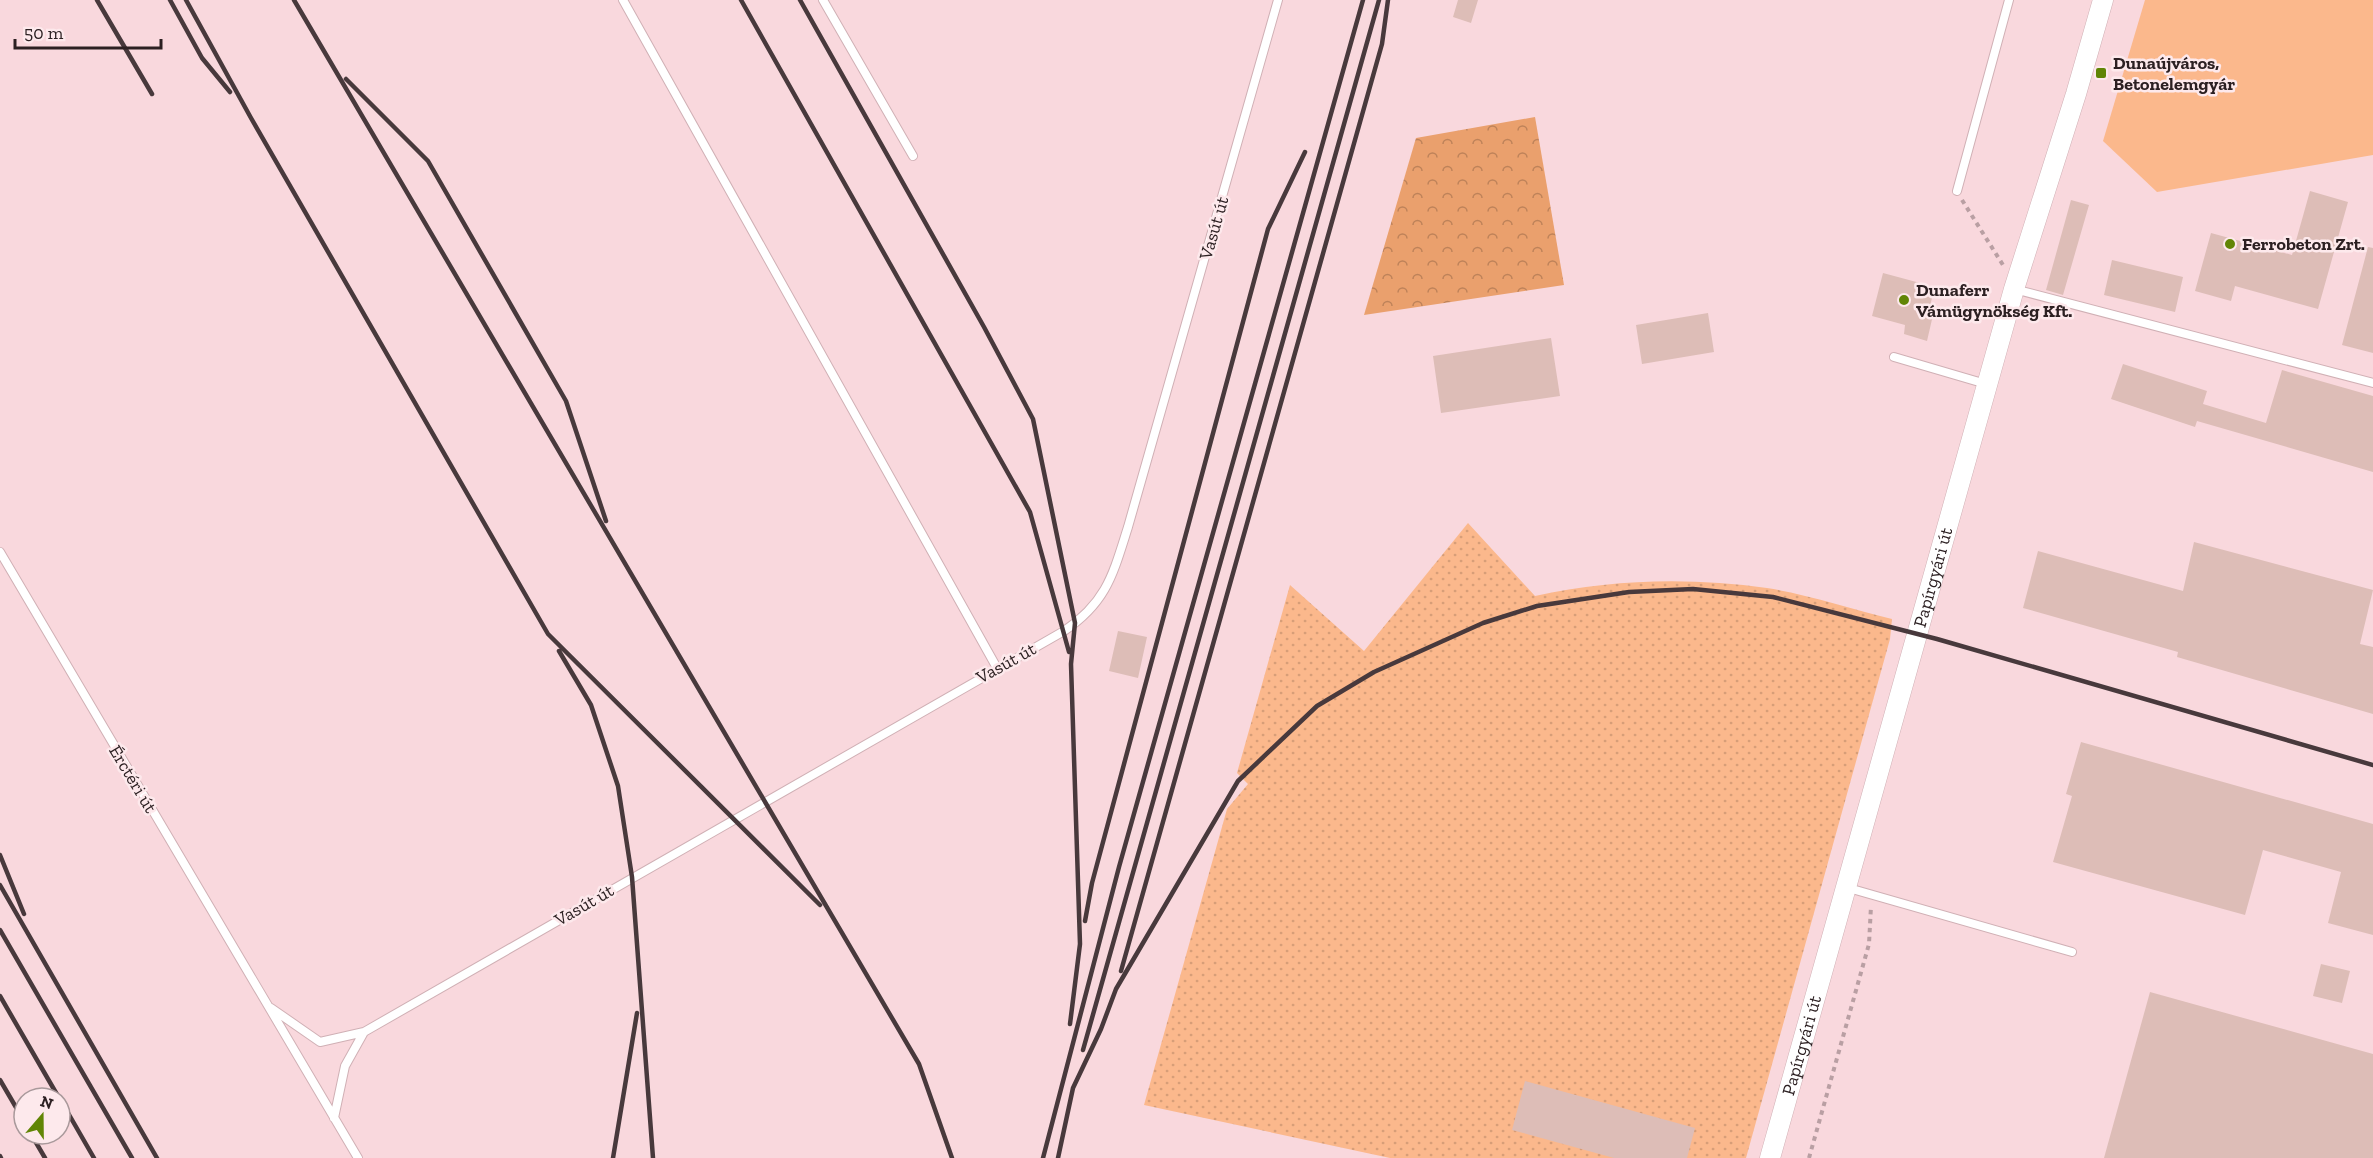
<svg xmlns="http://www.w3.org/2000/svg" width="2373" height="1158" viewBox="0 0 2373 1158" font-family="'Zilla Slab',serif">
	<defs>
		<pattern id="grass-dots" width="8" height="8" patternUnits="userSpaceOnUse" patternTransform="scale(1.5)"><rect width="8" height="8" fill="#fbb88c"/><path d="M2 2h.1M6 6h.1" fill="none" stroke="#d79e78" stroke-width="1.8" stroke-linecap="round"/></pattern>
		<pattern id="forest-crowns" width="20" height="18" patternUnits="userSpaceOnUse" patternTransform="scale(1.5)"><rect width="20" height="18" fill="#eaa06d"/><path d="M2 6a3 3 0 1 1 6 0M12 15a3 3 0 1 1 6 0" fill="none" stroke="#be8259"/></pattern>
	</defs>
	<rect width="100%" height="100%" fill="#f9d8dd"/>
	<!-- grass -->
	<path fill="url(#grass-dots)" d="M 1468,523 L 1535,596 C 1611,579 1690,577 1767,588 C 1806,594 1852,609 1892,619 L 1890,639 L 1746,1158 L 1390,1158 L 1144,1105 L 1227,809 L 1248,784 L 1237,773 L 1290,585 L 1364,651 Z"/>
	<!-- forest -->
	<path fill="url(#forest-crowns)" d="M 1535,117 L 1564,285 L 1364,315 L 1416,138 Z"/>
	<!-- park -->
	<path fill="#fbb88c" d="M 2145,0 L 2373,0 L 2373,155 L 2157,192 L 2103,141 Z"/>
	<!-- building -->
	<path fill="#ddbdb7" d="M 1458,0 L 1478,0 L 1471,23 L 1453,17 Z
		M 2310,191 L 2348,202 L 2318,309 L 2235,286 L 2231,301 L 2195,291 L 2211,233 L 2292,255 Z
		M 2071,200 L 2089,205 L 2063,295 L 2046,290 Z
		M 2368,247 L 2373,248 L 2373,353 L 2342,345 Z
		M 2112,260 L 2183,277 L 2175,312 L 2104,295 Z
		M 1883,273 L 1935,287 L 1928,313 L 1933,315 L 1927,341 L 1904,334 L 1905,325 L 1872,316 Z
		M 1708,313 L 1714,352 L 1642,364 L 1636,325 Z
		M 1551,338 L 1560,396 L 1441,413 L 1433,356 Z
		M 2123,364 L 2207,391 L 2203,404 L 2266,423 L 2282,370 L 2373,396 L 2373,472 L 2197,421 L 2195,427 L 2111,399 Z
		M 2194,542 L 2373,590 L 2360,644 L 2373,647 L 2373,714 L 2177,657 L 2178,652 L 2023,608 L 2038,551 L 2183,591 Z
		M 1118,631 L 1147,637 L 1138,678 L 1109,671 Z
		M 2081,742 L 2373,824 L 2373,935 L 2328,923 L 2341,872 L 2263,850 L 2245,915 L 2053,862 L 2072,796 L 2066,794 Z
		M 2321,964 L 2350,971 L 2342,1003 L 2313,996 Z
		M 2150,992 L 2373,1054 L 2373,1158 L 2104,1158 Z
		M 1525,1081 L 1695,1128 L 1687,1158 L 1614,1158 L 1512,1130 Z"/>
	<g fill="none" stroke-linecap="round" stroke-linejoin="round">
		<!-- service casing -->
		<g stroke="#d0b0b5" stroke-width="10">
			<path id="service" d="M 623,0 L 997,668
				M 823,0 L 913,156
				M 1957,191 L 2009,0
				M 2014,289 L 2373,383
				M 1894,357 L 1986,384
				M 0,552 L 358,1158
				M 1845,887 L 2072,952
				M 271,1008 L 320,1042 L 364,1032
				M 334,1118 L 345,1066 L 364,1032 L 1064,631 C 1107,602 1113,574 1128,527 L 1278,0"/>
		</g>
		<!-- tertiary casing -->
		<g stroke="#d0b0b5" stroke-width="21">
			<g id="tertiary">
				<path id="s1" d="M 1770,1158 L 2014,289 L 2076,94 L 2103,0"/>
			</g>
		</g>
		<!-- path -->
		<path stroke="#b99fa3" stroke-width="4" stroke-dasharray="4.5 4.5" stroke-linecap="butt" d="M 1962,200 L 2003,265
			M 1809,1158 L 1869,944 L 1871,906"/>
		<!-- service -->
		<use href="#service" stroke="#fff" stroke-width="8"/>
		<!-- tertiary -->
		<use href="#tertiary" stroke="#fff" stroke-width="20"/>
		<!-- rail -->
		<path stroke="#48393c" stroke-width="4.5" d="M 97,0 L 152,94
			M 170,0 L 202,58 L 230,92
			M 186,0 L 251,118 L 548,634 L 820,905
			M 294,0 L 919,1064 L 952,1158
			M 741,0 L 1030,512 L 1069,652
			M 800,0 L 984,327 L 1033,419 L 1075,623 L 1071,664 L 1080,944 L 1070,1024
			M 346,79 L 428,161 L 566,401 L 606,521
			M 559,651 L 591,705 L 618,786 L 632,877 L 653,1158
			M 0,855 L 24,914
			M 0,885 L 157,1158
			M 1085,921 L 1092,883 L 1268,229 L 1305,152
			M 0,930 L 132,1158
			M 1121,971 L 1382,44 L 1388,0
			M 0,996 L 59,1098
			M 1083,1050 L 1379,0
			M 0,1080 L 24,1121
			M 60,1099 L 94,1158
			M 31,1134 L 45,1158
			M 0,1156 L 1,1158
			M 613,1158 L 637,1013
			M 1043,1158 L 1119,867 L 1363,0
			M 1058,1158 L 1073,1088 L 1101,1029 L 1116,989 L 1238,781 L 1317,706 L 1374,672 L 1483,623 L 1537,606 L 1629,592 L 1693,589 L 1773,597 L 1937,639 L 2373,765"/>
	</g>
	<!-- markers -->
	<g fill="#618505" stroke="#fde9ec" stroke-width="2">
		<rect x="2095" y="67" width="12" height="12" rx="3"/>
		<circle cx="2230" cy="244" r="6"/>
		<circle cx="1904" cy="300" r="6"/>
	</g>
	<g text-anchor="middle" stroke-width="5" stroke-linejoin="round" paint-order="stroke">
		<!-- poi labels -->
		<g font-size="18" font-weight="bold" fill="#2c2022" stroke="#fde9ec" text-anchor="start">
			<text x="2113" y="69">Dunaújváros,<tspan x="2113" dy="21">Betonelemgyár</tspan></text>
			<text x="2242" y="250">Ferrobeton Zrt.</text>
			<text x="1916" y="296">Dunaferr<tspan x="1916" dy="21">Vámügynökség Kft.</tspan></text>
		</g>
		<!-- street labels -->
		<g font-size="18" fill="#2c2022" stroke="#fde9ec">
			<text transform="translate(1214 228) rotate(-74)" y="6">Vasút út</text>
			<text dy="6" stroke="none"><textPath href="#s1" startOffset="603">Papírgyári út</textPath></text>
			<text transform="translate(1006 663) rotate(-29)" y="6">Vasút út</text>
			<text transform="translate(133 779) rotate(59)" y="6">Érctéri út</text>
			<text transform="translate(584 905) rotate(-30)" y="6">Vasút út</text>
			<text dy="6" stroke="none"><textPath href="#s1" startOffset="117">Papírgyári út</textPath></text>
		</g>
	</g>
	<!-- north arrow -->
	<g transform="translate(42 1116) rotate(20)"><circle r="28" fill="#fde9ec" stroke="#a9999b" stroke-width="1.5"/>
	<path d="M0-4.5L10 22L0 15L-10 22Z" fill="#618505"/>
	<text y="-9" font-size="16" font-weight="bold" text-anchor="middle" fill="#2c2022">N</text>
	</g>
	<!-- scale -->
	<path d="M15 39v9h146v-9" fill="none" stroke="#2c2022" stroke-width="3"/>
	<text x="24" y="39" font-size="18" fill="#2c2022" stroke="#fde9ec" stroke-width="4.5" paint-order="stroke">50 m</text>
</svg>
